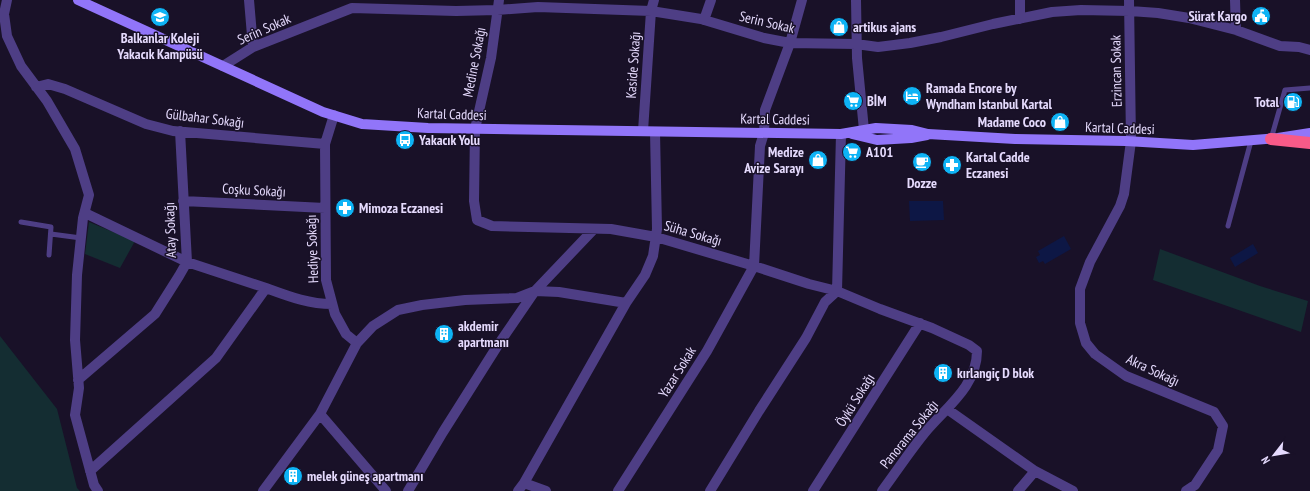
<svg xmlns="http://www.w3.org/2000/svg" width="1310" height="491" viewBox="0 0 1310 491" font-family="'PT Sans Narrow',sans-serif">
	<rect width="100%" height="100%" fill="#191128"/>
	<!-- green -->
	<path fill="#142d32" d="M 89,222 L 135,241 L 120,268 L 85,254 Z
		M 1160,249 L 1260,286 L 1308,301 L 1301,332 L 1153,280 Z
		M 0,336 L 57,409 L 77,488 L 80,491 L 0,491 Z"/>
	<!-- water -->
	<path fill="#0d1745" d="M 909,201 L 943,201 L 944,220 L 910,221 Z
		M 1064,236 L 1071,249 L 1045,264 L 1043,261 L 1039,263 L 1036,257 L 1040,255 L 1038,251 Z
		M 1253,244 L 1258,253 L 1235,267 L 1230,258 Z"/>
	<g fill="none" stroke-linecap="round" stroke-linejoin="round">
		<!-- service -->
		<path stroke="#4e3e85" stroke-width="5" d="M 1271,139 L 1285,90 L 1310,88
			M 21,222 L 51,227 L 49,255
			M 1228,226 L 1251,141
			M 51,234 L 81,238"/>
		<!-- minor -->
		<path stroke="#4e3e85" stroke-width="10" d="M 7,0 L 4,14 L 7,36 L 21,66 L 47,101 L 75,149 L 89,195 L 83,218 L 77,275 L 75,340 L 79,388 L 75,415 L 94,485 L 98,491
			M 249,0 L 253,47
			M 499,0 L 491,58 L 475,129 L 474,201 L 477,220 L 492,226 L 611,229 L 656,237 L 754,266 L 809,284 L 837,291 L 880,309 L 932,328 L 969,345 L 977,351 C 977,385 948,406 928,429 C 911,449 897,471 882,491
			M 856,0 L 857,58 L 864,130
			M 1020,0 L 1020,19
			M 1129,0 L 1131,141 L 1124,194 L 1120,206 L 1090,262 L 1080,289 L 1080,323 L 1086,343 L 1095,354 L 1126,376 L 1214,412 L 1223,426 L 1218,450 L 1195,485 L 1186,491
			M 1235,0 L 1236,30
			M 704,20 L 711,0
			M 223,66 L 253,47 L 352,8 L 456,11 L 497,10 L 538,7 L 651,11 L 701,19 L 764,38 L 790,43 L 856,44 L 878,47 L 910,43 L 941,37 L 993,24 L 1052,12 L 1081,10 L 1130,11 L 1158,13 L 1189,18 L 1236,30 L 1280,46 L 1299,47 L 1310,50
			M 36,87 L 48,84 L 65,89 L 146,124 L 173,131 L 325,144 L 334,115
			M 643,131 L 651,11 L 654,0
			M 325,144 L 326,280 L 335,314 L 346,334 L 357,343
			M 183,201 L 325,208
			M 85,213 L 187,262 L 266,288 L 216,358 L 90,471
			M 266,288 C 288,296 308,304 332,304
			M 626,303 L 645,275 L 653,256 L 657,229 L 655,132
			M 78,380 L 155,314 L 179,276 L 187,262 L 180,131
			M 947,409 L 1035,471 L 1073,491
			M 320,414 L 386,491
			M 524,483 L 546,491
			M 263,491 L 320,414 L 357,343 L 373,326 L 398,310 L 422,305 L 465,300 L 517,298 L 535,291 L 559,292 L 626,303 L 524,483 L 518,491
			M 408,491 L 443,432 L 498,345 L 535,291 L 594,229
			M 618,491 L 707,351 L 754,266 L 760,146 L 764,133 L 765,110 L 790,43 L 802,0
			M 710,491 L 759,411 L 806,338 L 825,302 L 837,291 L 841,134
			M 813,491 L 920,323
			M 1018,491 L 1035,471"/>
		<!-- secondary -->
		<path stroke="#9175f9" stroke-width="10" d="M 78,0 L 323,112 L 362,124 L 428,128 L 841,134 L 876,128 L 912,130 L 928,134 L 1015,139 L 1126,141 L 1193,145 L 1278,138 L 1310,133
			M 852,134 L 877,140 L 911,138 L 927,135"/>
		<!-- motorway -->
		<path stroke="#f85a88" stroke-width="12" d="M 1271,139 L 1310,143"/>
	</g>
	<!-- icons -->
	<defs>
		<g id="civic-disc" transform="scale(1)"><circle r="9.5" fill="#0eb3f5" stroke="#191128"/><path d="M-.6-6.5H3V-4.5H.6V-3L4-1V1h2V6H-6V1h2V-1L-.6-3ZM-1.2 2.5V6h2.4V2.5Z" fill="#fff"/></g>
		<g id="school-disc" transform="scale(1)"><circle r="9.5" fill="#0eb3f5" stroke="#191128"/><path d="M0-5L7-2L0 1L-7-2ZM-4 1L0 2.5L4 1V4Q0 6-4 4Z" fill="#fff"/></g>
		<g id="shop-disc" transform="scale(1)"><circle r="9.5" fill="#0eb3f5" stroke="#191128"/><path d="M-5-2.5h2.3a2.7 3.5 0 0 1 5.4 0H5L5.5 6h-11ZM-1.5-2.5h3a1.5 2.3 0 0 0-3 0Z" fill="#fff"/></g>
		<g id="hotel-disc" transform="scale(1)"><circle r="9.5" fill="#0eb3f5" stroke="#191128"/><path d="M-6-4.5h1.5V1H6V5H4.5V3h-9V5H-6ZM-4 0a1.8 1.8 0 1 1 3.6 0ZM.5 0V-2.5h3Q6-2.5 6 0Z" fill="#fff"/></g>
		<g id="supermarket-disc" transform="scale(1)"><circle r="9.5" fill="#0eb3f5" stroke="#191128"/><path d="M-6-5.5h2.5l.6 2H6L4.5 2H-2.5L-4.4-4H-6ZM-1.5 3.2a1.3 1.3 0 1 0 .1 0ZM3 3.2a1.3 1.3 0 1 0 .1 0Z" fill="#fff"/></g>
		<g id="fuel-disc" transform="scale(1)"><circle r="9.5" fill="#0eb3f5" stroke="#191128"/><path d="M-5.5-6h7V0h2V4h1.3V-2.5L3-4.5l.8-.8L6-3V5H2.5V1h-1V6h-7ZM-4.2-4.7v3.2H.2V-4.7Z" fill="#fff"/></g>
		<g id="bus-disc" transform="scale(1)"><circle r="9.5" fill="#0eb3f5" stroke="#191128"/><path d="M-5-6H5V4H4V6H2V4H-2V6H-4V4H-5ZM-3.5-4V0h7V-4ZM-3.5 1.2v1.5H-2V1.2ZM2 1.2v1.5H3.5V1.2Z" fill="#fff"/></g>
		<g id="cafe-disc" transform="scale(1)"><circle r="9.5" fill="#0eb3f5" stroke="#191128"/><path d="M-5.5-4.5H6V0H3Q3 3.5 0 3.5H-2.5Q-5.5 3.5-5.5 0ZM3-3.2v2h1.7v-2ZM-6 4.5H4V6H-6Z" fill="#fff"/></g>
		<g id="pharmacy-disc" transform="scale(1)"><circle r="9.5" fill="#0eb3f5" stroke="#191128"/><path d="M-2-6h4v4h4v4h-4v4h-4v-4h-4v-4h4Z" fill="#fff"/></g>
		<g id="building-disc" transform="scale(1)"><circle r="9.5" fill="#0eb3f5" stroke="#191128"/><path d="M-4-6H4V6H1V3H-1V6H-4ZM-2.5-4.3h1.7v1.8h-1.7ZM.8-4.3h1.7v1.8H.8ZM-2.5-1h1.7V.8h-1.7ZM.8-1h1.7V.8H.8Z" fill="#fff"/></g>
	</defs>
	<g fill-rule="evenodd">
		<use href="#civic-disc" x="1261" y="16"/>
		<use href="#school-disc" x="160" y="17"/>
		<use href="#shop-disc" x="839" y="27"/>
		<use href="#hotel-disc" x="912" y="96"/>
		<use href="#supermarket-disc" x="853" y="101"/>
		<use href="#fuel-disc" x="1293" y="102"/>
		<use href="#shop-disc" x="1060" y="122"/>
		<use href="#bus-disc" x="405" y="140"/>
		<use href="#supermarket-disc" x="852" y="152"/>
		<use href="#shop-disc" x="818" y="160"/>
		<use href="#cafe-disc" x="922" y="162"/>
		<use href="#pharmacy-disc" x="952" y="165"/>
		<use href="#pharmacy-disc" x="345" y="208"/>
		<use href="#building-disc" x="444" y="334"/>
		<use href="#building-disc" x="943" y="373"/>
		<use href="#building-disc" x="293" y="476"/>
	</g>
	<g text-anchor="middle" stroke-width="3" stroke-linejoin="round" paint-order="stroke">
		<!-- poi labels -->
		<g font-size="14" font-weight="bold" fill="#e5dafd" stroke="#191128" text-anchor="start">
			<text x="1247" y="21" text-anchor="end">Sürat Kargo</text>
			<text x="853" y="32">artikus ajans</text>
			<text x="160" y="43" text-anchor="middle">Balkanlar Koleji<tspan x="160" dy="16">Yakacık Kampüsü</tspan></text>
			<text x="926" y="93">Ramada Encore by<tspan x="926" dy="16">Wyndham Istanbul Kartal</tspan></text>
			<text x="867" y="106">BİM</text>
			<text x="1279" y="107" text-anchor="end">Total</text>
			<text x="1046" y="127" text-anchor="end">Madame Coco</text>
			<text x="419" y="145">Yakacık Yolu</text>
			<text x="804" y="157" text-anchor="end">Medize<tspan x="804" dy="16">Avize Sarayı</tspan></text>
			<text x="866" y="157">A101</text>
			<text x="966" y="162">Kartal Cadde<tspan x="966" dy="16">Eczanesi</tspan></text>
			<text x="922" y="188" text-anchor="middle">Dozze</text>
			<text x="359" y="213">Mimoza Eczanesi</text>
			<text x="458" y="331">akdemir<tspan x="458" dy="16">apartmanı</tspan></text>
			<text x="957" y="378">kırlangiç D blok</text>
			<text x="307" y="481">melek güneş apartmanı</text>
		</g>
		<!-- street labels -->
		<g font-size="14" fill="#e5dafd" stroke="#191128">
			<text transform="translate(767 22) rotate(13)" y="5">Serin Sokak</text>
			<text transform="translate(264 29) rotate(-24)" y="5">Serin Sokak</text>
			<text transform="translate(474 62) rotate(-79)" y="5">Medine Sokağı</text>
			<text transform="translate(633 65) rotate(-86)" y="5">Kaside Sokağı</text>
			<text transform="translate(1116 71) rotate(-91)" y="5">Erzincan Sokak</text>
			<text transform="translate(452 114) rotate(2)" y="5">Kartal Caddesi</text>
			<text transform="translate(205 118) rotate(7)" y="5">Gülbahar Sokağı</text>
			<text transform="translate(775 119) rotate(1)" y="5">Kartal Caddesi</text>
			<text transform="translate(1120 128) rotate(2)" y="5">Kartal Caddesi</text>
			<text transform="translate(254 190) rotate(3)" y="5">Coşku Sokağı</text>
			<text transform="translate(170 230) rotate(-92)" y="5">Atay Sokağı</text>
			<text transform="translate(693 233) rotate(16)" y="5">Süha Sokağı</text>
			<text transform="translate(312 249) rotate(-92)" y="5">Hediye Sokağı</text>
			<text transform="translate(1153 370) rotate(25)" y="5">Akra Sokağı</text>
			<text transform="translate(677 372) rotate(-58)" y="5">Yazar Sokak</text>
			<text transform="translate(855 400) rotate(-58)" y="5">Öykü Sokağı</text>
			<text transform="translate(909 434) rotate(-51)" y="5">Panorama Sokağı</text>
		</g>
	</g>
	<!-- north arrow -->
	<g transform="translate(1274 455) rotate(239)" stroke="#191128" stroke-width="3" paint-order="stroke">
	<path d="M0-3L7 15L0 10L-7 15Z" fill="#e5dafd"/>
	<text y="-6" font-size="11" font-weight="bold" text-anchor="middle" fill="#e5dafd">N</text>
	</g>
</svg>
